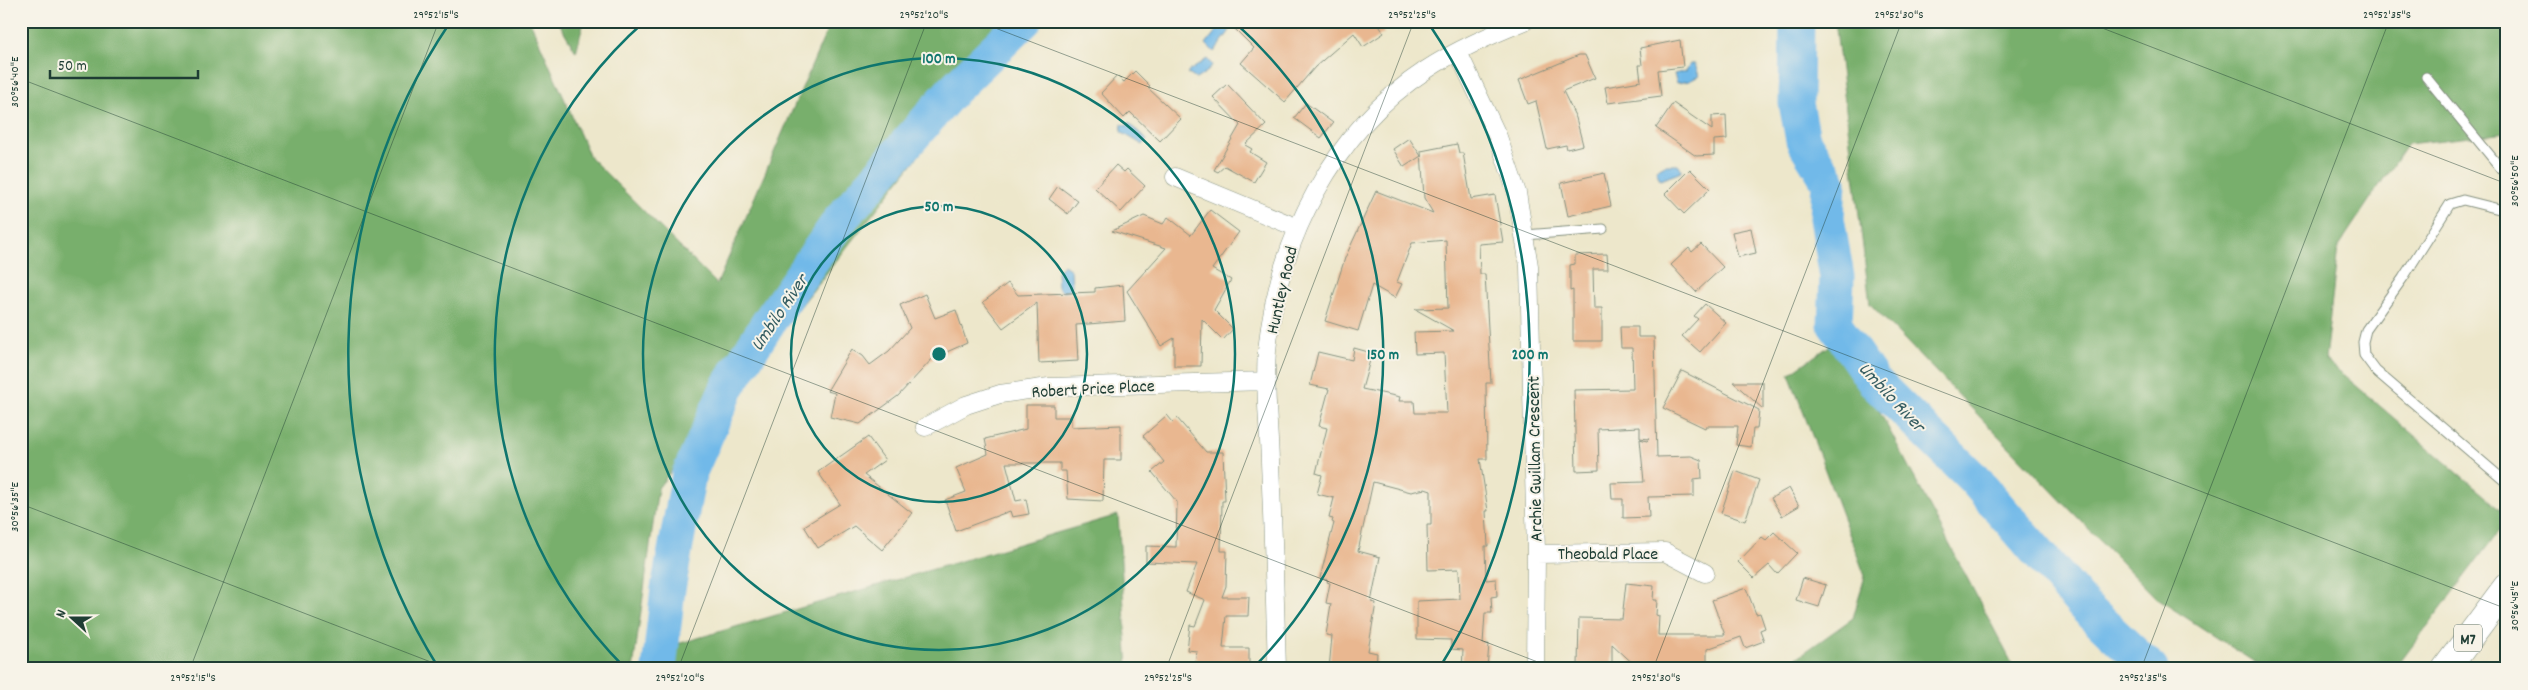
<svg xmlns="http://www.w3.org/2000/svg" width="2528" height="690" viewBox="0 0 2528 690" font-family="Dekko,sans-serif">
	<rect width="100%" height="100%" fill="#f7f3e8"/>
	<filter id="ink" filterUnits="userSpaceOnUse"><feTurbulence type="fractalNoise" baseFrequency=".02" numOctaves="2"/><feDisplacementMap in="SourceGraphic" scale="10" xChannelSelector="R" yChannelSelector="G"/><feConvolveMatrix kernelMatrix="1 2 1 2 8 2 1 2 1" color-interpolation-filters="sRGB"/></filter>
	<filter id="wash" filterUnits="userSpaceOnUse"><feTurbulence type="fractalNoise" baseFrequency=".0096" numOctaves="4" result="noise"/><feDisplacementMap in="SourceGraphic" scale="20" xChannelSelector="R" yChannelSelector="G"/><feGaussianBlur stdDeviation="1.12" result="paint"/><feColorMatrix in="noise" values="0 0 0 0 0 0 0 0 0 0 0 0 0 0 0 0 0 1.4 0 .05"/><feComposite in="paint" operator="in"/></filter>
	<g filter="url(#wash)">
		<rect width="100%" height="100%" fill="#ede7cb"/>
		<!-- forest -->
		<path fill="#78af6c" stroke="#4c7650" d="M 21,21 L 530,21 L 590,157 L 717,284 L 831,21 L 1040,21 L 996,57 L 658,488 L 633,669 L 21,669 Z
			M 558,21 L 584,21 L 576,52 Z
			M 1835,21 L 2507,21 L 2507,133 L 2407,144 L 2338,247 L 2325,359 L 2507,515 L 2507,520 L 2395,669 L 2265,669 L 2156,598 L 1870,304 Z
			M 1841,338 L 2015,669 L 1781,669 L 1853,618 L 1865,576 L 1789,374 Z
			M 1118,515 L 1128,669 L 667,669 L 667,647 Z"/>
		<!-- water -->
		<path fill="#71b9e9" stroke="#487b8e" d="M 1220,26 L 1227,27 L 1229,32 L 1214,52 L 1206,44 Z
			M 1207,59 L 1212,65 L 1208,71 L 1196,79 L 1187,73 Z
			M 1690,64 L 1695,64 L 1699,76 L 1689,81 L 1677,83 L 1674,74 L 1686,71 Z
			M 1129,123 L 1147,140 L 1143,145 L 1121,132 L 1122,124 L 1127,126 Z
			M 1665,165 L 1678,165 L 1682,170 L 1679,173 L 1660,180 L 1656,170 Z
			M 1064,265 L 1071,270 L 1072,286 L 1068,291 L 1063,292 L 1058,287 L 1057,271 Z"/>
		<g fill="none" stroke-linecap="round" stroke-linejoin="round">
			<!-- river -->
			<path stroke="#71b9e9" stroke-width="35" d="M 1797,21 L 1796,103 L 1803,140 L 1829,182 L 1827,218 L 1837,277 L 1835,325 L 1873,380 L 1974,479 L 2084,606 L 2151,669
				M 659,669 L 668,589 L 689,474 L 728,386 L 770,320 L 840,220 L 953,90 L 1024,21"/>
		</g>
		<g id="blocks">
			<!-- building -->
			<path fill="#e9b790" d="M 1227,21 L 1376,21 L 1384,33 L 1363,47 L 1354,33 L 1315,67 L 1285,102 L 1241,63 L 1254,48 Z
				M 1680,40 L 1683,67 L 1658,70 L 1661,96 L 1608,103 L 1605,87 L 1641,81 L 1639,65 L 1642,65 L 1640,48 Z
				M 1579,55 L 1585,55 L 1595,78 L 1563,91 L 1576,118 L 1583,145 L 1567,149 L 1566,145 L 1547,149 L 1536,101 L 1528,104 L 1519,80 Z
				M 1135,71 L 1150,86 L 1148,88 L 1181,119 L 1160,141 L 1130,112 L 1124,118 L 1101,93 L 1117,76 L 1124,82 Z
				M 1227,84 L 1266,125 L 1245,145 L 1252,149 L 1250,152 L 1266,162 L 1254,182 L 1225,166 L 1218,172 L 1214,170 L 1240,125 L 1213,97 Z
				M 1306,103 L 1333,123 L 1321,138 L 1294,118 Z
				M 1673,103 L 1712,130 L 1712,116 L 1726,115 L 1727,139 L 1714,140 L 1714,155 L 1696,156 L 1656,128 Z
				M 1409,138 L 1421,156 L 1404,167 L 1393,149 Z
				M 1457,144 L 1459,153 L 1463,153 L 1471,199 L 1495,195 L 1503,242 L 1479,244 L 1480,274 L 1485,274 L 1491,383 L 1486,383 L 1487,459 L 1480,459 L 1488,511 L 1486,511 L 1488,546 L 1485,546 L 1486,580 L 1496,579 L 1497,596 L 1491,597 L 1492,613 L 1485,613 L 1483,644 L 1489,644 L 1487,669 L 1462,669 L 1463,650 L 1451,649 L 1451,640 L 1417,639 L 1417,601 L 1460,599 L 1459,569 L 1428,570 L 1427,525 L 1431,525 L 1431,491 L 1425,489 L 1411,492 L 1373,482 L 1358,551 L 1380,557 L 1371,602 L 1376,603 L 1368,651 L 1377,653 L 1376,669 L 1329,669 L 1332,636 L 1326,635 L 1331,604 L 1326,603 L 1330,583 L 1327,582 L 1328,580 L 1320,578 L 1334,523 L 1332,522 L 1333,519 L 1329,518 L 1334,498 L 1317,494 L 1322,475 L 1316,473 L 1327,428 L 1319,426 L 1329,389 L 1310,385 L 1318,352 L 1352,360 L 1354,348 L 1372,353 L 1362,389 L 1400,397 L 1399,401 L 1414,401 L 1415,413 L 1447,413 L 1444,353 L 1415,354 L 1414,332 L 1454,331 L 1415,309 L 1448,308 L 1446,240 L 1412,243 L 1397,282 L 1402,284 L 1395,298 L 1372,285 L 1358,331 L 1325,321 L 1345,258 L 1376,191 L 1433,213 L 1424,198 L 1421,151 Z
				M 1116,165 L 1124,172 L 1127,169 L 1145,186 L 1121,212 L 1095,188 Z
				M 1690,169 L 1710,189 L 1684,214 L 1665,194 Z
				M 1604,173 L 1611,206 L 1568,216 L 1561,183 Z
				M 1058,186 L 1078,201 L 1068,214 L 1049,199 Z
				M 1210,210 L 1239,232 L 1212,269 L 1231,280 L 1214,310 L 1233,329 L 1223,340 L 1202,319 L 1201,366 L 1174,366 L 1174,338 L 1161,346 L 1127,291 L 1166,248 L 1112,231 L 1144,216 L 1163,224 L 1168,217 L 1191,235 Z
				M 1751,228 L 1756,253 L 1738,257 L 1732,232 Z
				M 1701,244 L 1723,267 L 1696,292 L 1671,265 L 1689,248 L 1692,252 Z
				M 1607,254 L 1608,269 L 1593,269 L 1594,308 L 1602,308 L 1602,341 L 1573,341 L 1573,290 L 1570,291 L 1570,265 L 1575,264 L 1575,255 Z
				M 1008,283 L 1018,295 L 1095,292 L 1095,288 L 1123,285 L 1125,321 L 1076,325 L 1078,361 L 1039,363 L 1037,303 L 1003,328 L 983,302 Z
				M 925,294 L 935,318 L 956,310 L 967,343 L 933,358 L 898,396 L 860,424 L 830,417 L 835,393 L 827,391 L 852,349 L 863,356 L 870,365 L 889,351 L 910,328 L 900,305 Z
				M 1705,304 L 1726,323 L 1700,352 L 1682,336 L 1698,319 L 1694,316 Z
				M 1620,327 L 1638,327 L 1638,337 L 1654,337 L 1657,457 L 1691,456 L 1701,460 L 1702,478 L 1694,479 L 1694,496 L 1648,497 L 1649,517 L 1623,518 L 1623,499 L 1612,499 L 1611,483 L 1644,482 L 1640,439 L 1647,441 L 1649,439 L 1640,438 L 1640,427 L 1598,429 L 1599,470 L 1576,471 L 1574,390 L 1633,389 L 1632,348 L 1621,348 Z
				M 1682,371 L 1759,410 L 1757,429 L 1753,429 L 1751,447 L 1736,445 L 1738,426 L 1706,426 L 1705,428 L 1663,408 Z
				M 1733,382 L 1763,382 L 1763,409 Z
				M 1026,405 L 1054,405 L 1054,417 L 1071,417 L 1071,427 L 1121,425 L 1121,460 L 1104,460 L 1103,501 L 1068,499 L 1066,471 L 1060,471 L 1060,463 L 1006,463 L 1016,501 L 1026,499 L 1029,514 L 1012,517 L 1010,511 L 956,531 L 945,500 L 966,492 L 956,468 L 988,454 L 985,439 L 1026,429 Z
				M 1167,415 L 1173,422 L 1177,418 L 1206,452 L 1223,452 L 1225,501 L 1222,501 L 1221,551 L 1227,551 L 1226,586 L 1222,597 L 1249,597 L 1248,616 L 1226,616 L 1223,648 L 1249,648 L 1249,669 L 1194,669 L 1197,651 L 1187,650 L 1190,625 L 1195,626 L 1205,600 L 1186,592 L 1197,564 L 1146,562 L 1146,546 L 1176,547 L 1177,502 L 1152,472 L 1164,462 L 1143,436 Z
				M 868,437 L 885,460 L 864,475 L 912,513 L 882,550 L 854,526 L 818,548 L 804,526 L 840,504 L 818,472 Z
				M 1735,471 L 1759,480 L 1745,521 L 1721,513 Z
				M 1789,488 L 1799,506 L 1782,516 L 1771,498 Z
				M 1774,532 L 1797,553 L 1777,574 L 1769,565 L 1754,578 L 1738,562 L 1762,537 L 1766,540 Z
				M 1803,578 L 1826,585 L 1819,607 L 1796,600 Z
				M 1626,583 L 1654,586 L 1653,600 L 1657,600 L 1656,615 L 1659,616 L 1658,635 L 1725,635 L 1712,600 L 1746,588 L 1756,614 L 1760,613 L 1765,628 L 1760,630 L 1764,641 L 1745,648 L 1741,637 L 1707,649 L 1707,665 L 1658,664 L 1655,669 L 1639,669 L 1612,644 L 1612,666 L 1578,666 L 1579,618 L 1622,619 Z"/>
		</g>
	</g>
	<g filter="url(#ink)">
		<use href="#blocks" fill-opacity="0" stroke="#869280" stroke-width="1"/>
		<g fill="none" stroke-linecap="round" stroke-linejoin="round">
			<!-- service casing -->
			<g stroke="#869280" stroke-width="11">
				<path id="service" d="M 2426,77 L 2507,176
					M 2507,211 L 2463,200 L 2450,204 L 2403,278 L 2366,330 L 2363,342 L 2364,355 L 2376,371 L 2507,483
					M 1525,235 L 1603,229"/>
			</g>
			<!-- minor casing -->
			<g stroke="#869280" stroke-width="19">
				<path id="minor" d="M 1458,52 L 1498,137 L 1517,193 L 1529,266 L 1536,554 L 1535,669
					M 1175,177 L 1298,228
					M 925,427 L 966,405 L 1000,394 L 1049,387 L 1267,381
					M 1536,554 L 1665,552 L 1705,573
					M 1277,669 C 1275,600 1273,531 1270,462 C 1269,426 1264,388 1267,351 C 1277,242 1333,131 1426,70 C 1456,50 1491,35 1525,21"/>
			</g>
			<!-- motorway casing -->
			<g stroke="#869280" stroke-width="29">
				<path id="motorway" d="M 2446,669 L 2507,587"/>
			</g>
			<!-- service -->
			<use href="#service" stroke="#fff" stroke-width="9"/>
			<!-- minor -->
			<use href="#minor" stroke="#fff" stroke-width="18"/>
			<!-- motorway -->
			<use href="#motorway" stroke="#fff" stroke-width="28"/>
		</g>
	</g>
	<!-- ticks -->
	<path fill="none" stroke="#1f3d34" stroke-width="1" stroke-opacity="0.45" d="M 977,21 L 2507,609M 2084,21 L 2507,184M 21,79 L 1556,669M 21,504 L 449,669M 190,669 L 439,21M 678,669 L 927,21M 1166,669 L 1414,21M 1653,669 L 1902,21M 2141,669 L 2389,21"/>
	<!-- distance rings -->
	<g fill="none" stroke="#0f766e" stroke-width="2.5">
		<circle cx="939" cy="354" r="148"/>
		<circle cx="939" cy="354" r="296"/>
		<path d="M625 668A444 444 0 0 1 645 21M1233 21A444 444 0 0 1 1253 668"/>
		<path d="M438 667A591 591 0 0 1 449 24M1429 24A591 591 0 0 1 1440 667"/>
	</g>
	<g text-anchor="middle" stroke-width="4" stroke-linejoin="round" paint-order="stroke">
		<!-- shield labels -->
		<rect fill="#f7f3e8" stroke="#60746a" stroke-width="1" x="2454" y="624.5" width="28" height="27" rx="4"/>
		<g font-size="16" font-weight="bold" fill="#1f3d34">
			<text x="2468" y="644">M7</text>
		</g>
		<!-- street labels -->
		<g font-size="18" fill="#1f3d34" stroke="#f7f3e8">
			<text transform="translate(1281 290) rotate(-77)" y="6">Huntley Road</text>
			<text transform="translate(1093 388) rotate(-3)" y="6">Robert Price Place</text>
			<text transform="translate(1534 459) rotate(-91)" y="6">Archie Gwillam Crescent</text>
			<text x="1608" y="559">Theobald Place</text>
		</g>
		<!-- water labels -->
		<g font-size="19" font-style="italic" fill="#345c61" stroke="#f7f3e8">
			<text transform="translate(778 312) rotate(-56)" y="7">Umbilo River</text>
			<text transform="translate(1893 396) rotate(47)" y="7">Umbilo River</text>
		</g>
	</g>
	<circle cx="939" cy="354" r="8" fill="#0f766e" stroke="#f7f3e8" stroke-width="2.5"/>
	<g font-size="15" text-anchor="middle" font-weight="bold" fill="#0f766e" stroke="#f7f3e8" stroke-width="4" stroke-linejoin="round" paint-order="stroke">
		<text x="939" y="63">100 m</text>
		<text x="939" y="211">50 m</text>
		<text x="1383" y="359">150 m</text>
		<text x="1530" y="359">200 m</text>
	</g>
	<!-- margin -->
	<rect width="2528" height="690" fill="none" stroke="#f7f3e8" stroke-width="55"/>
	<!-- north arrow -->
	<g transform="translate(72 618) rotate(291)" stroke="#f7f3e8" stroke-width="4" paint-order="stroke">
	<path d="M0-4L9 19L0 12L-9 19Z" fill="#1f3d34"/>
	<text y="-8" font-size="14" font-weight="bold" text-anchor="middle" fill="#1f3d34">N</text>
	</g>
	<!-- scale -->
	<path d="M50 70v8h148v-8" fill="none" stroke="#1f3d34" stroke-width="2.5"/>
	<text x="58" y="70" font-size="15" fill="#1f3d34" stroke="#f7f3e8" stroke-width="4" paint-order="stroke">50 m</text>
	<rect x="28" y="28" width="2472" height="634" fill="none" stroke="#1f3d34" stroke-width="2"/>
	<g font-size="12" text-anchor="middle" fill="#1f3d34">
		<text x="436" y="18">29°52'15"S</text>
		<text x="924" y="18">29°52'20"S</text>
		<text x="1412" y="18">29°52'25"S</text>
		<text x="1899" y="18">29°52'30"S</text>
		<text x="2387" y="18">29°52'35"S</text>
		<text transform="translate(14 82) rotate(-90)" y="4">30°56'40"E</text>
		<text transform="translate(2514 181) rotate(-90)" y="4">30°56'50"E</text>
		<text transform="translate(14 507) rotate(-90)" y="4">30°56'35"E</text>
		<text transform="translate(2514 606) rotate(-90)" y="4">30°56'45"E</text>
		<text x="193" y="681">29°52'15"S</text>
		<text x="680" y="681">29°52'20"S</text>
		<text x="1168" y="681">29°52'25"S</text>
		<text x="1656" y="681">29°52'30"S</text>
		<text x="2143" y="681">29°52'35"S</text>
	</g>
</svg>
